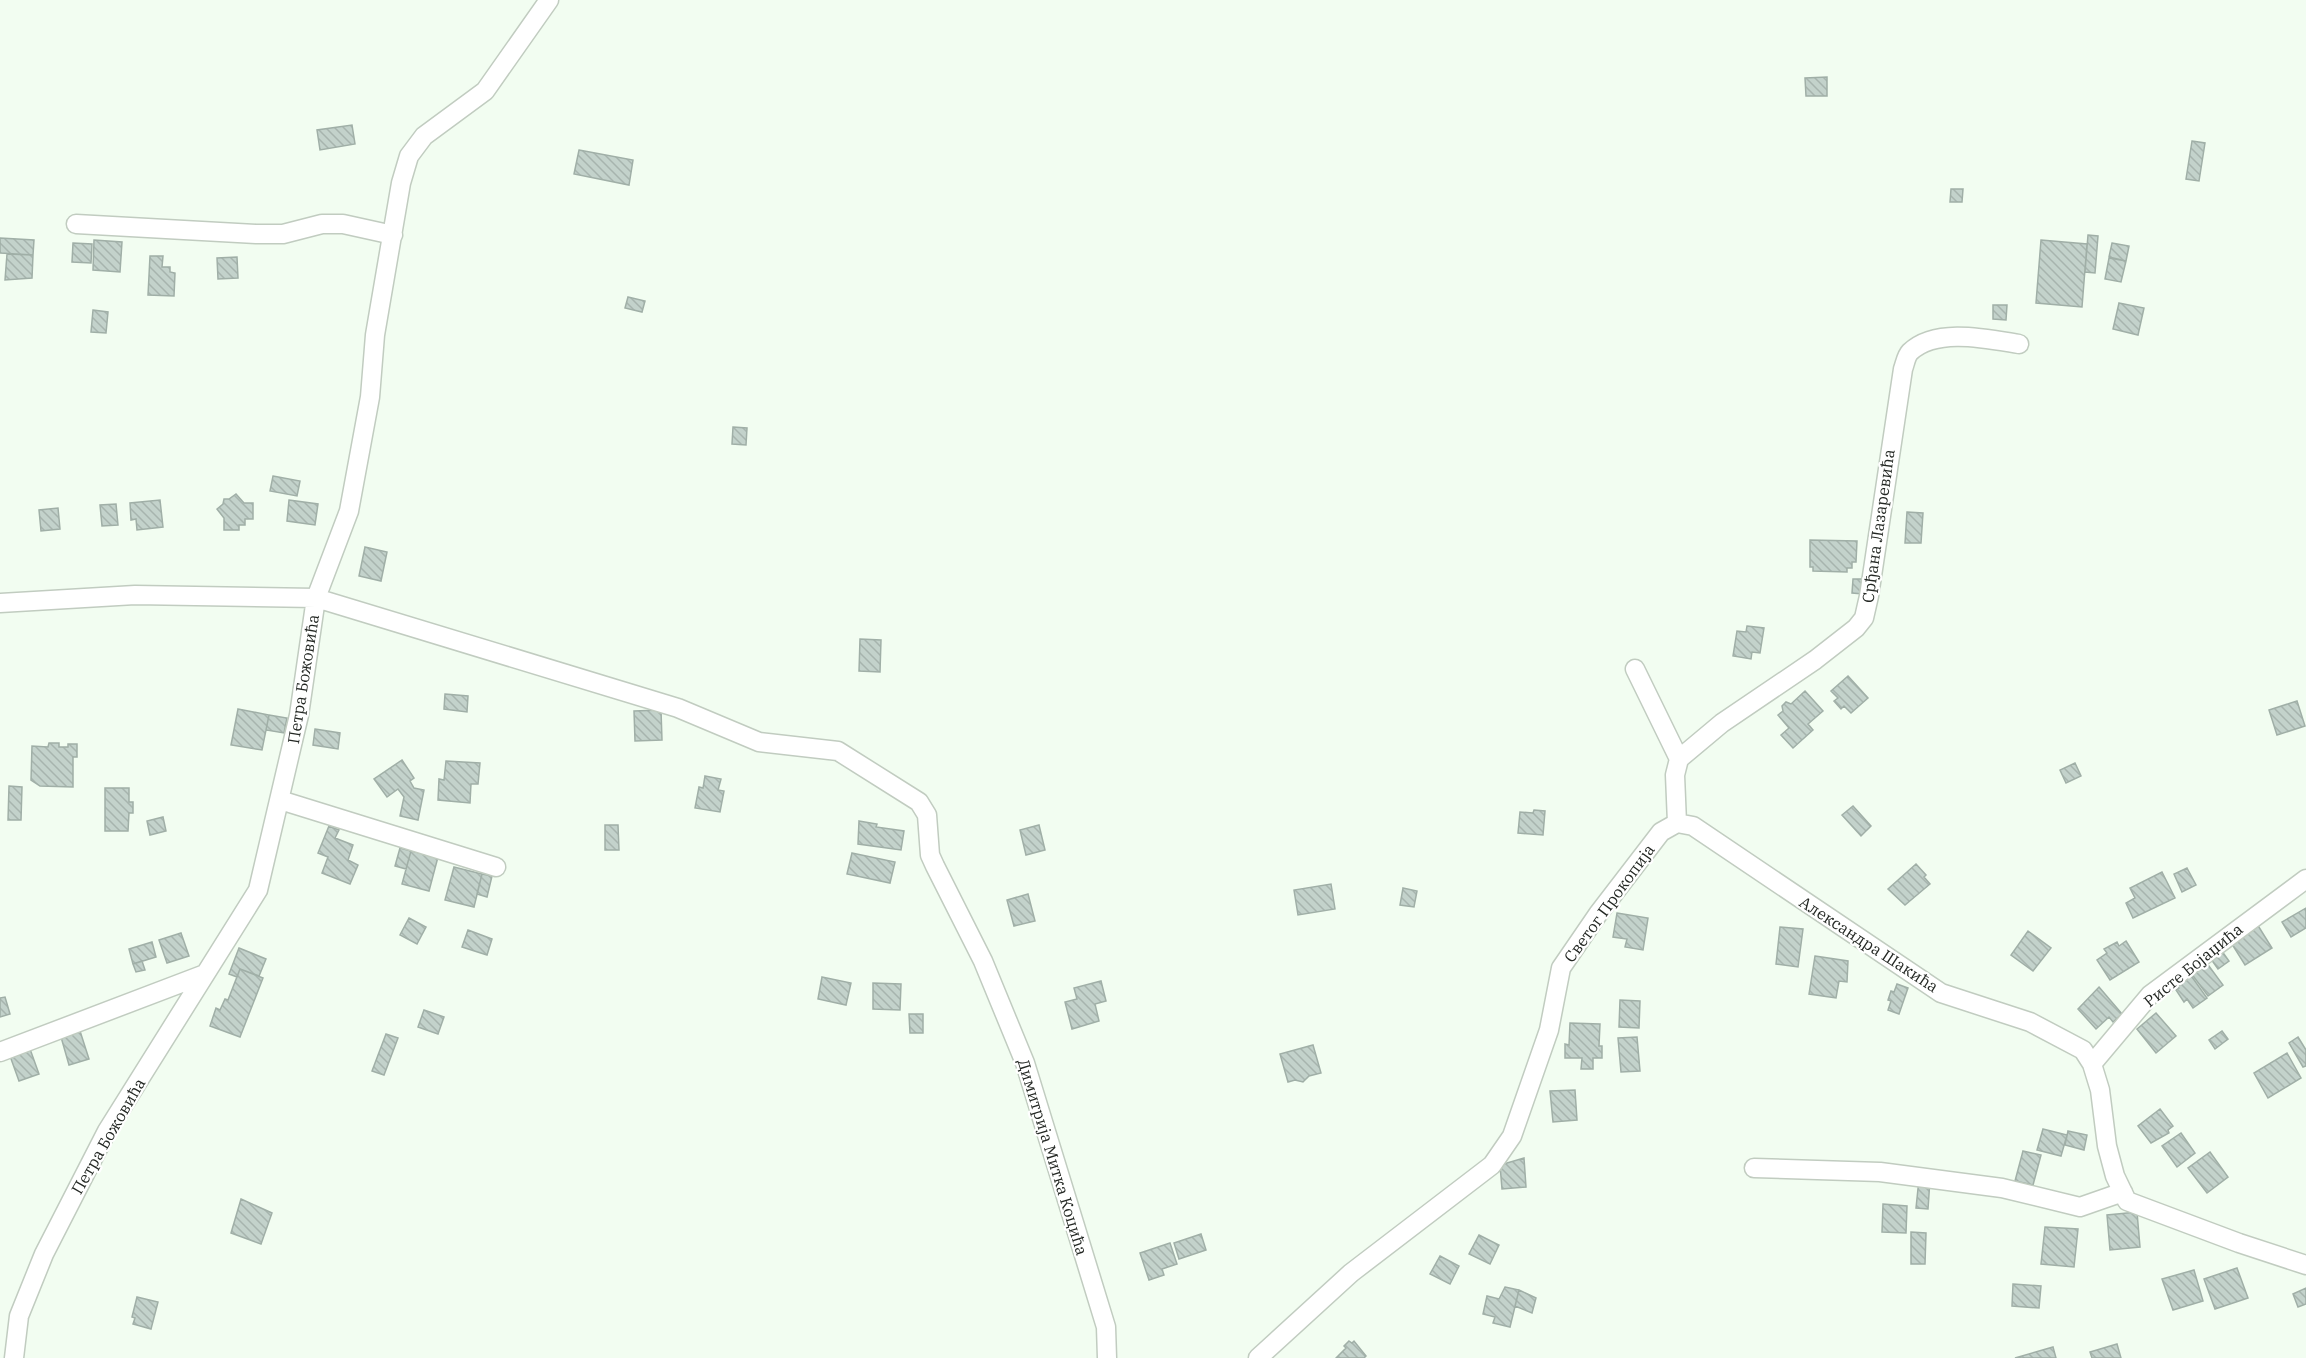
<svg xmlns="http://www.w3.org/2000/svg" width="2306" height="1358" viewBox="0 0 2306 1358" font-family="'IBM Plex Serif',serif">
	<defs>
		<pattern id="building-back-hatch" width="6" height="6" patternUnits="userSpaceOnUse" patternTransform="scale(1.5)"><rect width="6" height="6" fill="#c3d2cb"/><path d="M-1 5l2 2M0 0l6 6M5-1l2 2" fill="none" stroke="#a7b4ae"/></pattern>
	</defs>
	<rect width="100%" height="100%" fill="#f2fdf1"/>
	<!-- building -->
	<path fill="url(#building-back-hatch)" stroke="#a0afa7" stroke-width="1.5" d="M 1827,77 L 1827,96 L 1806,96 L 1805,78 Z
		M 352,125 L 355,144 L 320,150 L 317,130 Z
		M 2192,141 L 2205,143 L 2199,181 L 2186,179 Z
		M 579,150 L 633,160 L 629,185 L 574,174 Z
		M 1951,189 L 1963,189 L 1962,202 L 1950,202 Z
		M 2088,235 L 2098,236 L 2095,273 L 2085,272 Z
		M 0,238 L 34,240 L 33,255 L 0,253 Z
		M 94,240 L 122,242 L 120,272 L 93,270 Z
		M 2041,240 L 2087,244 L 2082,307 L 2036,303 Z
		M 73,243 L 92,244 L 91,263 L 72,262 Z
		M 2112,243 L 2129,246 L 2126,261 L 2109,257 Z
		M 7,254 L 33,255 L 32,278 L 5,280 Z
		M 150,256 L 163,256 L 162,267 L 170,267 L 170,272 L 175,273 L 174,296 L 148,295 Z
		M 237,257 L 238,278 L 218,279 L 217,258 Z
		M 2109,258 L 2126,261 L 2121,282 L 2105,279 Z
		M 628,297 L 645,301 L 642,312 L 625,308 Z
		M 2119,303 L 2144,308 L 2138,335 L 2113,329 Z
		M 1993,305 L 2007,305 L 2006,320 L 1993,319 Z
		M 93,310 L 108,312 L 106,333 L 91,332 Z
		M 733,427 L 747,428 L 746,445 L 732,444 Z
		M 273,476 L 300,481 L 297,496 L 270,491 Z
		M 236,494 L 244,503 L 253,503 L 253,519 L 245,519 L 245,525 L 239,525 L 239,530 L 224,530 L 224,518 L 217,509 L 223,504 L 224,499 L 229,499 Z
		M 160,500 L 163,527 L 137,530 L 136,519 L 131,520 L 130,503 Z
		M 289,500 L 318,504 L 315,525 L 287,521 Z
		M 116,504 L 118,525 L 102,526 L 100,505 Z
		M 58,508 L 60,529 L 41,531 L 39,510 Z
		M 1907,512 L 1923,513 L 1921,543 L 1905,543 Z
		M 1810,540 L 1857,541 L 1856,562 L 1852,562 L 1852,568 L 1847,568 L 1847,572 L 1813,571 L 1813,567 L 1810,567 Z
		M 365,547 L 387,552 L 381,581 L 359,576 Z
		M 1853,579 L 1864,579 L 1863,594 L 1852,593 Z
		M 1747,626 L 1764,628 L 1760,653 L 1752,652 L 1751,659 L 1733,656 L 1737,631 L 1746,632 Z
		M 860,639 L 881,640 L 880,672 L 859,671 Z
		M 1848,676 L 1868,698 L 1851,713 L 1844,706 L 1841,709 L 1834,701 L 1838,698 L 1831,691 Z
		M 1805,691 L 1823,711 L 1808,724 L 1813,730 L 1793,748 L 1781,735 L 1789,728 L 1778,715 L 1783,711 L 1782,706 L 1786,702 L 1791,704 Z
		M 445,694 L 468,696 L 467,712 L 444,709 Z
		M 2297,701 L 2305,726 L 2277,735 L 2269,710 Z
		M 238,709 L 269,715 L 262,750 L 231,745 Z
		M 661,710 L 662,740 L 635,741 L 634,711 Z
		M 269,715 L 287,718 L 284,733 L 266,730 Z
		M 315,729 L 340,733 L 338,749 L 313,745 Z
		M 49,743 L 59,743 L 59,747 L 68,747 L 68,744 L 77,744 L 77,757 L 73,757 L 73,787 L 40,786 L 31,780 L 32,746 L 48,747 Z
		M 402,760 L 414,778 L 410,781 L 414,788 L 424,790 L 418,820 L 400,816 L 404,797 L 398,789 L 387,797 L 374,779 Z
		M 446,761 L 480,763 L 478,784 L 471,784 L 470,803 L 438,800 L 439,779 L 444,780 Z
		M 2075,763 L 2081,776 L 2066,783 L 2060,770 Z
		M 705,776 L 721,779 L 718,790 L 724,791 L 720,812 L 695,808 L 699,787 L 703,788 Z
		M 9,786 L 22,787 L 21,820 L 8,820 Z
		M 105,788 L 129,788 L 129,802 L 133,802 L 133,813 L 129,813 L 128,831 L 105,831 Z
		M 1853,806 L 1871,826 L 1861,836 L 1842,815 Z
		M 1534,810 L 1545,811 L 1543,835 L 1518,833 L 1520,812 L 1533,813 Z
		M 163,817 L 166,831 L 150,835 L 147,821 Z
		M 859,821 L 877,824 L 876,827 L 904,831 L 901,850 L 858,844 Z
		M 605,825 L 618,825 L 619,850 L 605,850 Z
		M 1039,825 L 1045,850 L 1026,855 L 1020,830 Z
		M 329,826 L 339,830 L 335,838 L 353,845 L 348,860 L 358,865 L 350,884 L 322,873 L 328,857 L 318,853 Z
		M 400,848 L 411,851 L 406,869 L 395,866 Z
		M 411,851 L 438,857 L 429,891 L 402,884 Z
		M 852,853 L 895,862 L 890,883 L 847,874 Z
		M 1916,864 L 1926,875 L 1924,877 L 1930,884 L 1905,905 L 1888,889 Z
		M 454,867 L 482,874 L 474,907 L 445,900 Z
		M 2187,868 L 2196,885 L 2182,892 L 2174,874 Z
		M 2162,872 L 2175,898 L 2133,918 L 2126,903 L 2135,898 L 2130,888 Z
		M 482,874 L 492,876 L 487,897 L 477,894 Z
		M 1331,884 L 1335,909 L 1298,915 L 1294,890 Z
		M 1403,888 L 1417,891 L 1414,907 L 1400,905 Z
		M 1028,894 L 1035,921 L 1014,926 L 1007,900 Z
		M 2306,908 L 2306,928 L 2291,937 L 2282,922 Z
		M 1617,913 L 1648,918 L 1643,950 L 1625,947 L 1627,939 L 1613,937 Z
		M 409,918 L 426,927 L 417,944 L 400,935 Z
		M 2257,924 L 2272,948 L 2245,965 L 2230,941 Z
		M 1780,927 L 1803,929 L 1798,967 L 1776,964 Z
		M 468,930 L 492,939 L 487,955 L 462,947 Z
		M 2028,931 L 2051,948 L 2033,971 L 2011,955 Z
		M 181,933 L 189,956 L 167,963 L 159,940 Z
		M 2126,941 L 2139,962 L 2110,980 L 2097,960 L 2107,953 L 2104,949 L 2117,942 L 2119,946 Z
		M 152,942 L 156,957 L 133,964 L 129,949 Z
		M 2219,947 L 2229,961 L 2218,969 L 2208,955 Z
		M 239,948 L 266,959 L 259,976 L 240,969 L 237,977 L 229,974 Z
		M 1815,956 L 1848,961 L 1847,982 L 1839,981 L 1836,998 L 1809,994 Z
		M 2203,958 L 2223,985 L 2208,996 L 2188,969 Z
		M 142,961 L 145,970 L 136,972 L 133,964 Z
		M 240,969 L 263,978 L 240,1037 L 210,1026 L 216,1008 L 220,1010 L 225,999 L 228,1000 Z
		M 2187,970 L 2207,998 L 2193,1008 L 2187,999 L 2184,1002 L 2176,990 L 2179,988 L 2173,981 Z
		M 822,977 L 851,983 L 846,1005 L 818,999 Z
		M 1101,981 L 1106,1001 L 1095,1004 L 1099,1021 L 1072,1029 L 1065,1002 L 1077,999 L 1074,988 Z
		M 873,983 L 901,984 L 900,1010 L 873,1009 Z
		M 1897,984 L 1908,988 L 1899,1014 L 1888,1010 L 1891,1001 L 1888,1000 L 1891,991 L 1894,992 Z
		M 2099,987 L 2122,1014 L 2113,1022 L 2109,1017 L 2096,1029 L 2078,1009 Z
		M 5,997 L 10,1014 L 0,1017 L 0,998 Z
		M 1620,1000 L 1640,1001 L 1639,1028 L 1619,1027 Z
		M 424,1010 L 444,1017 L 438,1034 L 418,1027 Z
		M 2156,1013 L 2176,1036 L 2156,1053 L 2137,1029 Z
		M 909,1014 L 923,1014 L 923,1033 L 910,1033 Z
		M 1570,1023 L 1600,1024 L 1599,1046 L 1602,1046 L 1602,1058 L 1593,1058 L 1593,1069 L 1581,1069 L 1582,1058 L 1565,1058 L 1565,1044 L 1569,1045 Z
		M 80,1031 L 89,1059 L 69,1065 L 61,1037 Z
		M 2222,1031 L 2228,1039 L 2215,1049 L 2209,1040 Z
		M 386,1034 L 398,1038 L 384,1075 L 372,1071 Z
		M 1637,1037 L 1640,1071 L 1621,1072 L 1618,1038 Z
		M 2298,1037 L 2306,1050 L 2306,1066 L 2303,1067 L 2289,1043 Z
		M 1313,1045 L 1321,1073 L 1309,1076 L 1303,1082 L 1295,1080 L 1288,1082 L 1280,1054 Z
		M 30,1049 L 39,1074 L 19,1081 L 10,1056 Z
		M 2287,1053 L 2301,1078 L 2268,1098 L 2254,1073 Z
		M 1575,1090 L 1577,1120 L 1553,1122 L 1550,1091 Z
		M 2160,1109 L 2173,1126 L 2168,1130 L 2169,1133 L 2151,1143 L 2138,1126 Z
		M 2043,1129 L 2067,1135 L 2061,1156 L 2037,1150 Z
		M 2068,1131 L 2087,1135 L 2084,1150 L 2065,1145 Z
		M 2181,1133 L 2195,1153 L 2177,1167 L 2162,1146 Z
		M 2023,1151 L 2041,1155 L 2033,1185 L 2015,1181 Z
		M 2210,1152 L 2228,1177 L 2207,1193 L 2188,1168 Z
		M 1524,1158 L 1526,1187 L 1502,1189 L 1500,1165 Z
		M 1919,1179 L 1930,1180 L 1928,1209 L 1916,1208 Z
		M 241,1199 L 272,1213 L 261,1244 L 231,1233 Z
		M 1883,1204 L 1907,1206 L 1906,1233 L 1882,1232 Z
		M 2137,1212 L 2140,1247 L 2110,1250 L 2107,1215 Z
		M 2045,1227 L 2078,1229 L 2074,1267 L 2041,1264 Z
		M 1911,1232 L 1926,1233 L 1925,1264 L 1911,1264 Z
		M 1201,1234 L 1206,1250 L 1179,1259 L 1174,1243 Z
		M 1479,1235 L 1499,1245 L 1490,1264 L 1469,1254 Z
		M 1170,1243 L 1177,1264 L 1162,1269 L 1164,1275 L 1149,1280 L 1140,1253 Z
		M 1440,1256 L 1459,1266 L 1450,1284 L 1430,1274 Z
		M 2237,1268 L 2248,1298 L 2215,1309 L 2204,1279 Z
		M 2194,1270 L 2203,1301 L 2173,1310 L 2162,1279 Z
		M 2013,1284 L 2041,1286 L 2039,1308 L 2012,1306 Z
		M 1505,1287 L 1519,1290 L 1510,1327 L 1493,1323 L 1495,1317 L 1483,1314 L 1487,1296 L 1499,1299 Z
		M 2306,1288 L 2306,1304 L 2298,1307 L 2293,1294 Z
		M 1519,1290 L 1536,1298 L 1532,1313 L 1515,1306 Z
		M 137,1297 L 158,1302 L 151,1329 L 133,1324 L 135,1318 L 132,1317 Z
		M 1349,1341 L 1352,1343 L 1354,1341 L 1366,1356 L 1364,1358 L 1336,1358 L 1346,1348 L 1344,1346 Z
		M 2117,1344 L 2121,1358 L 2092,1358 L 2090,1352 Z
		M 2053,1347 L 2056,1358 L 2015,1358 Z"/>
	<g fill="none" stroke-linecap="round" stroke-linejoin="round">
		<!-- street casing -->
		<g stroke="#c1ccc0" stroke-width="21">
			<path id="street" d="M 76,224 L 256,234 L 283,234 L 322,224 L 343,224 L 393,235
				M 0,603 L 135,595 L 316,598 L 678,708 L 759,742 L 838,751 L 919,802 L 927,815 L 930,855 L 935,866 L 983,961 L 1025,1063 L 1106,1327 L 1107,1358
				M 1635,669 L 1679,759
				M 280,800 L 496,867
				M 1677,823 L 1693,826 L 1941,993 L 2030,1022 L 2083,1050 L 2092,1064 L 2100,1090 L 2107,1146 L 2115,1176 L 2127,1201 L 2239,1243 L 2306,1265
				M 1677,823 L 1675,775 L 1679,759 L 1722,723 L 1815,660 L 1856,628 L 1864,618 L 1869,596 L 1903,369 C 1905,364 1906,356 1910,352 C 1936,327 1988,339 2019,344
				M 0,1052 L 205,974
				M 2092,1064 L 2150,995 L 2306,879
				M 1754,1168 L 1880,1172 L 2002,1188 L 2080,1207 L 2123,1192
				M 14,1358 L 19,1316 L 44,1254 L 107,1131 L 258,890 L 299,715 L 316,598 L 349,511 L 370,397 L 375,335 L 401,183 L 409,156 L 424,136 L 485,91 L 549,0
				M 1258,1358 L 1351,1273 L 1492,1165 L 1512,1136 L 1549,1030 L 1561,968 L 1598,914 L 1661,832 L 1677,823"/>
		</g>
		<!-- street -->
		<use href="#street" stroke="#fff" stroke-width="18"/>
	</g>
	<g text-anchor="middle" stroke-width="4.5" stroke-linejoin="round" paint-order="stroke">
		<!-- street labels -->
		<g font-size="16" fill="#232723" stroke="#fff">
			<text transform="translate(1878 526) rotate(-82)" y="6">Срђана Лазаревића</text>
			<text transform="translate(303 679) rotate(-81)" y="6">Петра Божовића</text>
			<text transform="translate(1609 903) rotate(-54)" y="6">Светог Прокопија</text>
			<text transform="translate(1869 944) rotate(33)" y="6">Александра Шакића</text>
			<text transform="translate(2193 965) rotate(-39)" y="6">Ристе Бојаџића</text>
			<text transform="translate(108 1136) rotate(-60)" y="6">Петра Божовића</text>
			<text transform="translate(1053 1157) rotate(73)" y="6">Димитрија Митка Коцића</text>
		</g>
	</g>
</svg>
